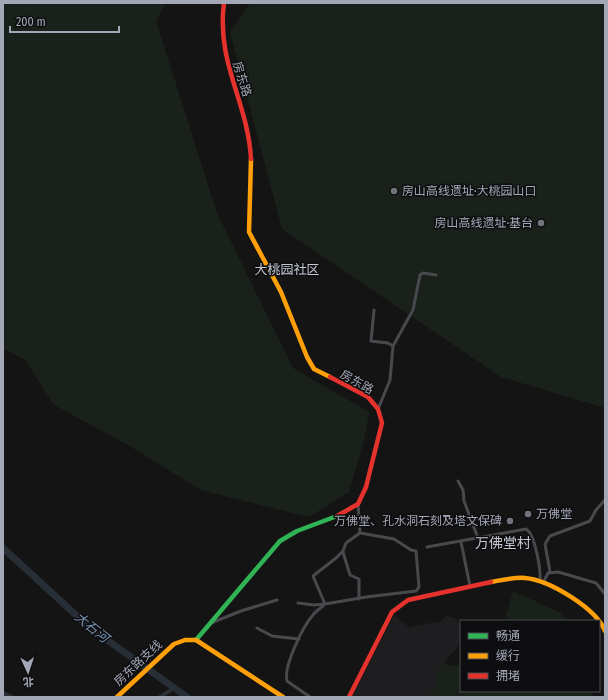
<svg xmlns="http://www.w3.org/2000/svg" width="608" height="700" viewBox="0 0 608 700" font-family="'Fira Sans Condensed','Noto Sans SC',sans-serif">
	<rect width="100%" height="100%" fill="#141414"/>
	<!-- built -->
	<path fill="#1e1e20" d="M 394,615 L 410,628 L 416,625 L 439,622 L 447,616 L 456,619 L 461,625 L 461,642 L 436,674 L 439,681 L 430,697 L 352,697 Z"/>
	<!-- green -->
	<path fill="#1a211b" d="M 3,3 L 165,3 L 156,21 L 217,213 L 293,368 L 369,412 L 364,440 L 349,492 L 309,517 L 201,490 L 126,444 L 54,405 L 25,360 L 3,348 Z
		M 250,3 L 605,3 L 605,408 L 501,377 L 282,229 L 230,32 Z
		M 513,591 L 559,612 L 568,621 L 510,621 L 506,616 Z
		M 444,664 L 456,666 L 461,664 L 461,691 L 591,691 L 592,697 L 430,697 L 439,681 L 436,674 Z"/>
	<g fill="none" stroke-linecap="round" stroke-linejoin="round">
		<!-- canal -->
		<path stroke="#272e36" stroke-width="4" d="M 3,693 L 12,697
			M 160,697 L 174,688"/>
		<!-- river -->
		<path stroke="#272e36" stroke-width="7" d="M 3,548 L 89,627 L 187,697"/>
		<!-- street -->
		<path stroke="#48494d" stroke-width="3" d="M 374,310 L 371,341 L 388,343 L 393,346
			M 378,409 L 390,380 L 393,346 L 413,310 L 420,275 L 423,273 L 436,275
			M 458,481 L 463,490 L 464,501 L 478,538
			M 358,504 L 360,533 L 346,543 L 343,551 L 336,558 L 313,576 L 325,604 L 366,597 L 416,591 L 419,587 L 416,551 L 411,550 L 394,539 L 360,533
			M 461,542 L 470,586
			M 427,547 L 526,529 C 535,534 541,570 540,581
			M 343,552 L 350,575 L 359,579 L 359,599
			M 550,572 L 545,544 L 550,536 L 590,521 L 596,510 L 605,500
			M 543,583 L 548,573 L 558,572 L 596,583 L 605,594
			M 298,603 L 314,605 L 325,604
			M 211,623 L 241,611 L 277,600
			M 257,628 L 272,636 L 299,639
			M 310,697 L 287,681 C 283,667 303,626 313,615 C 316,611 321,608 325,604"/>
		<!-- fast -->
		<path stroke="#30b455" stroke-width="4.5" d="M 196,640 L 280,541 L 297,531 L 337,516"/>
		<!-- slow -->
		<path stroke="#ff9f0a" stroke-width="4.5" d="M 251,159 L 249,232 L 281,292 L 307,357 L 314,369 L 330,377
			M 491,582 C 502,580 514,577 525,578 C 549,580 596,608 605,631
			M 117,697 L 174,644 L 185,640 L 196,640 L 283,697"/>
		<!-- jam -->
		<path stroke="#e5322d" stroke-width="4.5" d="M 224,3 C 216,63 248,102 251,159
			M 330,377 L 368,397 L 378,409 L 382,423 L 366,487 L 358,504 L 337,516
			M 349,697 L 392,612 L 408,600 L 491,582"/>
	</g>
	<!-- markers -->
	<g fill="#72747d" stroke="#0e0e10" stroke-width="1.5">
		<circle cx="394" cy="191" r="4"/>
		<circle cx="541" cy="223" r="4"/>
		<circle cx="528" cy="514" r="4"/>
		<circle cx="510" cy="521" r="4"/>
	</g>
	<g text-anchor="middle" stroke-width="3" stroke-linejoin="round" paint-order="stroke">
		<!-- street labels -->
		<g font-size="12" fill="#a4a8b6" stroke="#0e0e10">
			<text transform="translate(242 79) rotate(72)" y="4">房东路</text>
			<text transform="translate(357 382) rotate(29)" y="4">房东路</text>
			<text transform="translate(138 663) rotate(-43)" y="4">房东路支线</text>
		</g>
		<!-- poi labels -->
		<g font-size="12" fill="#a4a8b6" stroke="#0e0e10" text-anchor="start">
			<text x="402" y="195">房山高线遗址·大桃园山口</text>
			<text x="533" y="227" text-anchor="end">房山高线遗址·基台</text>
			<text x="536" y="518">万佛堂</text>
			<text x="502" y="525" text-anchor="end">万佛堂、孔水洞石刻及塔文保碑</text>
		</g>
		<!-- neighbourhood labels -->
		<g font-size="13" fill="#c5c8d2" stroke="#0e0e10">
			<text x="287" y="274">大桃园社区</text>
		</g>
		<!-- water labels -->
		<g font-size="13" font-style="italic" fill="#7994b3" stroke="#0e0e10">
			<text transform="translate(92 627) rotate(39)" y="5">大石河</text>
		</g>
		<!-- quarter labels -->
		<g font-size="14" fill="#c5c8d2" stroke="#0e0e10">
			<text x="503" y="548">万佛堂村</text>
		</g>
	</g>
	<!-- border -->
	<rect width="608" height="700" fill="none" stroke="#a4a8b6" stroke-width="8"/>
	<!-- legend -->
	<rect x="460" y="620" width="140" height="72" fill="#0e0e10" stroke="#4a4c52"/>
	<rect x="468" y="633" width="20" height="6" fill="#30b455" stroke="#4a4c52"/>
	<text x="496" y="640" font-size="12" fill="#a4a8b6">畅通</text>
	<rect x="468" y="653" width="20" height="6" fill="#ff9f0a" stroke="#4a4c52"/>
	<text x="496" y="660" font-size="12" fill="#a4a8b6">缓行</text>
	<rect x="468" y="673" width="20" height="6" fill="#e5322d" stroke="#4a4c52"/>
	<text x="496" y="680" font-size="12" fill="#a4a8b6">拥堵</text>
	<!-- north arrow -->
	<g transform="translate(28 672) rotate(177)" stroke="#0e0e10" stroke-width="3" paint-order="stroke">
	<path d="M0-3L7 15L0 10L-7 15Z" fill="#a4a8b6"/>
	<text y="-6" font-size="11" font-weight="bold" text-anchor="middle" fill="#a4a8b6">北</text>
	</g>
	<!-- scale -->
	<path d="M10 26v6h109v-6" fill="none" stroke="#a4a8b6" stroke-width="2"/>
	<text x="16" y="26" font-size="12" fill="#a4a8b6" stroke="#0e0e10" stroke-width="3" paint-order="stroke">200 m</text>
</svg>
